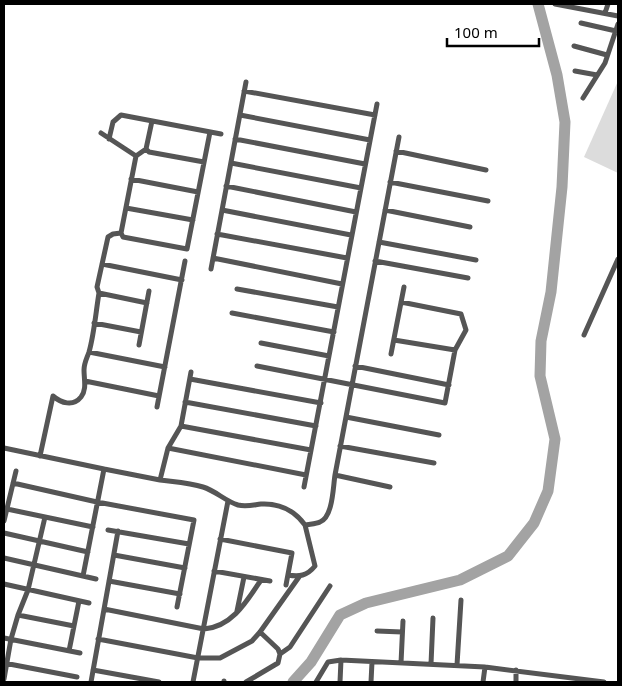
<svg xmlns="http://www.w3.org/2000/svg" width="622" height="686" viewBox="0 0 622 686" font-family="'Noto Sans',sans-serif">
	<rect width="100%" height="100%" fill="#fff"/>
	<!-- garden -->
	<path fill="#dcdcdc" d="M 618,81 L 618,173 L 584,157 Z"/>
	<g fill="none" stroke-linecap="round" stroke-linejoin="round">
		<!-- river -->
		<path stroke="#a3a3a3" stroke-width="11" d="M 293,682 L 311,662 L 340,615 L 366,603 L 460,580 L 508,556 L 534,523 L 548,491 L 555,439 L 540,376 L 541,341 L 551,292 L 562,187 L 565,122 L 557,75 L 538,4"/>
		<!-- minor -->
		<path stroke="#555" stroke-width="5" d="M 555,4 L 618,16
			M 605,13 L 608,4
			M 581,23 L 616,31
			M 574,46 L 607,55
			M 575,71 L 597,75
			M 244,91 L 375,115
			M 583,98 L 605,63 L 618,24
			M 240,115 L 370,140
			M 101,133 L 136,156
			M 109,139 L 113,122 L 121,115 L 221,134
			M 235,139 L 365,164
			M 146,149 L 149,152 L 204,162
			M 396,151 L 486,170
			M 231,163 L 361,188
			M 131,179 L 198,192
			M 390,182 L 488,201
			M 226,186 L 356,212
			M 126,208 L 193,220
			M 222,210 L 351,235
			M 385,210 L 470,227
			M 121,233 L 123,237 L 187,249 L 210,132
			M 121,233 L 136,156 L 146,149 L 152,121
			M 217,234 L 347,258
			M 379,242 L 476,260
			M 213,258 L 342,284
			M 375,261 L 468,278
			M 102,264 L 182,280
			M 211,269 L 246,82
			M 237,289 L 338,307
			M 99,293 L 147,303
			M 232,313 L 334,332
			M 94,323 L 141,332
			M 584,335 L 618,259
			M 394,340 L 455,350
			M 261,343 L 329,356
			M 139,345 L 149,291
			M 89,352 L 165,367
			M 391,354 L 404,287
			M 257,366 L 445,403 L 455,350 L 466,330 L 461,314 L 401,302
			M 355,366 L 449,385
			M 190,379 L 321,403
			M 85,381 L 159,396
			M 185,402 L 316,426
			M 157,407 L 185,261
			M 346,417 L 439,435
			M 181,426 L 311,450
			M 340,446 L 434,463
			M 4,448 L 104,469
			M 168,448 L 306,475
			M 40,456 L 53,396 C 61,403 73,407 81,397 C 87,389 84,380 84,370 C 84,363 87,358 89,352 C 94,335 96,311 99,293 L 97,287 L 108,237 L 113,234 L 121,233
			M 335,475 L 390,487
			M 160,480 C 175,482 190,483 203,487 C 216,491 225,501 238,505 C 246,507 253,505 261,504 C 280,503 294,510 305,525 C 309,524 316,524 320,522 C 333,517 333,487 335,475 L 399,137
			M 13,483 L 97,502 L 194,520 L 177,607
			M 304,487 L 377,104
			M 7,509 L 93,527
			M 4,521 L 16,471
			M 108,530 L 189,544
			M 4,533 L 88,552
			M 220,539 L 292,553 L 286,585
			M 114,555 L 185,568
			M 4,558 L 96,579
			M 214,571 L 270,581
			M 288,575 C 299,577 307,576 315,566 L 305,525
			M 83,576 L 104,469 L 160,480 L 168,448 L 181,426 L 191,372
			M 109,581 L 180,594
			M 4,584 L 89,603
			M 104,609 L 204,629 C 232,627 247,601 261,580
			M 237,611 L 244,577
			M 18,615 L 74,626
			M 377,631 L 402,632
			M 4,638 L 80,653
			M 98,639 L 198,658 L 220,658 L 252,641 L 260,632 L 299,577
			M 69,651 L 79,601
			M 280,654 L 290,647 L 330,586
			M 4,663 L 77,677
			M 401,663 L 403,621
			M 431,664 L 433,618
			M 457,665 L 461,600
			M 93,670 L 159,682
			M 4,679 L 11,639 L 18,615 L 28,590 L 45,517
			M 91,682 L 118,531
			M 193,682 L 228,501
			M 224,682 L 224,681
			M 246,682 L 278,663 L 280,654 L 278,649 L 260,632
			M 316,682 L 328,662 L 341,660
			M 340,682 L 341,660 L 485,667 L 604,682
			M 371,682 L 372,662
			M 483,682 L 485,667
			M 516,682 L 516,670"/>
	</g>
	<!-- border -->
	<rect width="622" height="686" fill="none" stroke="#000000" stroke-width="10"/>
	<!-- scale -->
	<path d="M447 38v8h92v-8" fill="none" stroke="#000000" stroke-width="2.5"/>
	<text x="454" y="38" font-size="15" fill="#000000" stroke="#ffffff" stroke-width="4" paint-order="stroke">100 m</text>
</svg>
